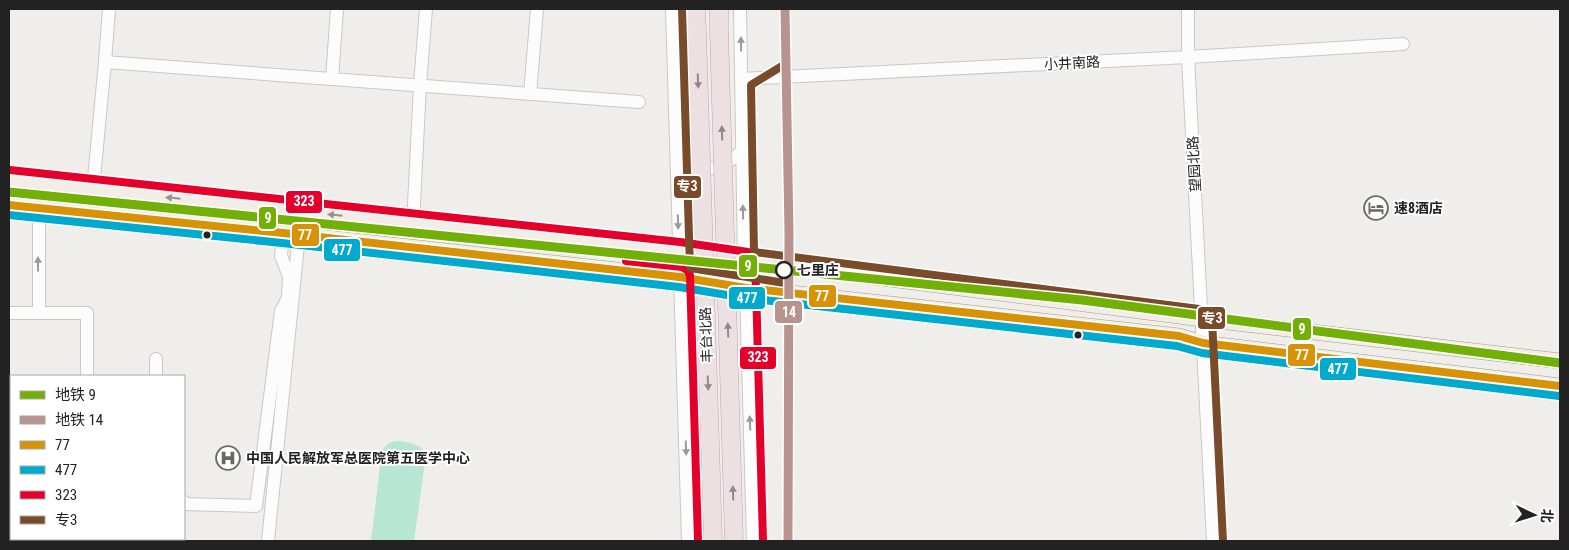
<svg xmlns="http://www.w3.org/2000/svg" width="1569" height="550" viewBox="0 0 1569 550" font-family="'Roboto Condensed','Noto Sans SC',sans-serif">
	<rect width="100%" height="100%" fill="#f0eeeb"/>
	<!-- pitch -->
	<path fill="#b7e6d2" d="M 395,441 C 406,441 414,443 423,449 L 425,462 L 414,541 L 371,541 L 382,450 L 389,443 Z"/>
	<g fill="none" stroke-linecap="round" stroke-linejoin="round">
		<!-- minor casing -->
		<g stroke="#c9c8c7" stroke-width="14">
			<path id="minor" d="M 672,9 L 688,541
				M 740,9 L 744,261 L 746,288 L 753,541
				M 1188,9 L 1188,57 L 1213,541
				M 105,62 L 639,102
				M 332,79 L 337,9
				M 741,79 L 1188,57 L 1403,44
				M 530,94 L 537,9
				M 679,133 C 685,148 699,175 720,167 C 728,163 735,157 742,151
				M 93,189 L 105,62 L 109,9
				M 413,224 L 420,85 L 426,9
				M 9,313 L 87,313 L 87,376
				M 39,313 L 39,183
				M 156,376 L 156,359
				M 184,502 L 184,504 L 256,506 L 281,311 L 288,298 L 289,276 L 281,256 L 283,233
				M 9,511 L 11,511
				M 156,539 L 156,541
				M 268,541 L 299,235"/>
		</g>
		<!-- major casing -->
		<g stroke="#a79c86" stroke-width="16">
			<path id="major" d="M 9,180 L 679,252 L 1202,319 L 1560,361
				M 9,205 L 283,233 L 680,277 L 746,288 L 1179,336 L 1203,343 L 1560,386"/>
		</g>
		<!-- highway casing -->
		<g stroke="#c5a2ac" stroke-width="19">
			<path id="highway" d="M 696,9 L 697,32
				M 719,9 L 719,32"/>
		</g>
		<!-- minor -->
		<use href="#minor" stroke="#fdfcfc" stroke-width="12"/>
		<!-- major -->
		<use href="#major" stroke="#f3ede7" stroke-width="15"/>
		<!-- highway -->
		<use href="#highway" stroke="#ece0e2" stroke-width="18"/>
		<!-- highway-bridge casing -->
		<g stroke="#c5a2ac" stroke-width="19" stroke-linecap="butt">
			<path id="highway-bridge" d="M 697,32 L 713,541
				M 719,32 L 734,541"/>
		</g>
		<!-- highway-bridge -->
		<use href="#highway-bridge" stroke="#ece0e2" stroke-width="18"/>
		<!-- bus-1 casing -->
		<g stroke="#fff" stroke-width="11">
			<path id="bus-1" d="M 9,205 L 283,233 L 680,277 L 746,288 L 1179,336 L 1203,343 L 1560,386"/>
		</g>
		<!-- bus-2 casing -->
		<g stroke="#fff" stroke-width="11">
			<path id="bus-2" d="M 9,215 L 282,243 L 679,287 L 745,298 L 1177,346 L 1202,353 L 1559,396"/>
		</g>
		<!-- bus-3 casing -->
		<g stroke="#fff" stroke-width="11">
			<path id="bus-3" d="M 10,170 L 680,242 L 748,252 L 754,259 L 756,287 L 763,541
				M 626,261 L 682,267 L 687,270 L 690,275 L 698,541"/>
		</g>
		<!-- bus-4 casing -->
		<g stroke="#fff" stroke-width="11">
			<path id="bus-4" d="M 682,9 L 690,268 L 785,283
				M 782,66 L 751,85 L 754,252 L 1207,310 L 1212,319 L 1223,541"/>
		</g>
		<!-- bus-1 -->
		<use href="#bus-1" stroke="#d79205" stroke-width="8"/>
		<!-- bus-2 -->
		<use href="#bus-2" stroke="#00a9ce" stroke-width="8"/>
		<!-- bus-3 -->
		<use href="#bus-3" stroke="#e4002b" stroke-width="8"/>
		<!-- bus-4 -->
		<use href="#bus-4" stroke="#7a4b2a" stroke-width="8"/>
		<!-- metro-1 casing -->
		<g stroke="#fff" stroke-width="12">
			<path id="metro-1" d="M 9,192 L 1082,300 L 1560,363"/>
		</g>
		<!-- metro-2 casing -->
		<g stroke="#fff" stroke-width="12">
			<path id="metro-2" d="M 785,9 L 789,232 L 788,541"/>
		</g>
		<!-- metro-1 -->
		<use href="#metro-1" stroke="#73b007" stroke-width="9"/>
		<!-- metro-2 -->
		<use href="#metro-2" stroke="#b9938e" stroke-width="9"/>
	</g>
	<!-- one-way arrows -->
	<defs><path id="oneway-solid" d="M-6-.8H1V-3.2L6.5 0L1 3.2V.8H-6Z" transform="scale(1.25)"/></defs>
	<g fill="#9a9a9a">
		<use href="#oneway-solid" transform="translate(741 44) rotate(-91)"/>
		<use href="#oneway-solid" transform="translate(743 212) rotate(-91)"/>
		<use href="#oneway-solid" transform="translate(678 222) rotate(89)"/>
		<use href="#oneway-solid" transform="translate(38 264) rotate(-90)"/>
		<use href="#oneway-solid" transform="translate(750 423) rotate(-92)"/>
		<use href="#oneway-solid" transform="translate(686 448) rotate(88)"/>
	</g>
	<g fill="#918a8c">
		<use href="#oneway-solid" transform="translate(698 81) rotate(88)"/>
		<use href="#oneway-solid" transform="translate(722 133) rotate(-92)"/>
		<use href="#oneway-solid" transform="translate(728 330) rotate(-92)"/>
		<use href="#oneway-solid" transform="translate(708 383) rotate(88)"/>
		<use href="#oneway-solid" transform="translate(733 493) rotate(-92)"/>
	</g>
	<g fill="#95928e">
		<use href="#oneway-solid" transform="translate(173 198) rotate(-174)"/>
		<use href="#oneway-solid" transform="translate(335 215) rotate(-174)"/>
	</g>
	<!-- icons -->
	<defs>
		<g id="hotel-ring" transform="scale(1.25)"><circle r="9.5" fill="#fff" stroke="#6a6968" stroke-width="1.5"/><path d="M-6-4.5h1.5V1H6V5H4.5V3h-9V5H-6ZM-4 0a1.8 1.8 0 1 1 3.6 0ZM.5 0V-2.5h3Q6-2.5 6 0Z" fill="#6a6968"/></g>
		<g id="hospital-ring" transform="scale(1.25)"><circle r="9.5" fill="#fff" stroke="#6a6968" stroke-width="1.5"/><path d="M-5-5h3v3.5h4V-5h3V5h-3V1.5h-4V5h-3Z" fill="#6a6968"/></g>
	</defs>
	<g fill-rule="evenodd">
		<use href="#hotel-ring" x="1376" y="208"/>
		<use href="#hospital-ring" x="228" y="458"/>
	</g>
	<!-- markers -->
	<g fill="#222" stroke="#fff" stroke-width="2">
		<circle cx="207" cy="235" r="4.5"/>
		<circle cx="1078" cy="335" r="4.5"/>
	</g>
	<circle fill="#fff" stroke="#222" stroke-width="2.5" cx="784" cy="270" r="8"/>
	<g text-anchor="middle" stroke-width="4" stroke-linejoin="round" paint-order="stroke">
		<!-- street labels -->
		<g font-size="14" fill="#222" stroke="#fff">
			<text transform="translate(1072 63) rotate(-3)" y="5">小井南路</text>
			<text transform="translate(1194 164) rotate(-93)" y="5">望园北路</text>
			<text transform="translate(706 335) rotate(-92)" y="5">丰台北路</text>
		</g>
		<!-- poi labels -->
		<g font-size="14" font-weight="bold" fill="#222" stroke="#fff" text-anchor="start">
			<text x="1394" y="213">速8酒店</text>
			<text x="246" y="463">中国人民解放军总医院第五医学中心</text>
		</g>
		<!-- stop labels -->
		<g font-size="14" font-weight="bold" fill="#222" stroke="#fff" text-anchor="start">
			<text x="797" y="275">七里庄</text>
		</g>
	</g>
	<g stroke="#fff" stroke-width="2">
		<rect x="673" y="175" width="29" height="24" rx="5" fill="#7a4b2a"/>
		<rect x="285" y="190" width="38" height="24" rx="5" fill="#e4002b"/>
		<rect x="258" y="206" width="19" height="24" rx="5" fill="#73b007"/>
		<rect x="291" y="223" width="29" height="24" rx="5" fill="#d79205"/>
		<rect x="323" y="238" width="38" height="24" rx="5" fill="#00a9ce"/>
		<rect x="738" y="254" width="20" height="24" rx="5" fill="#73b007"/>
		<rect x="808" y="284" width="29" height="24" rx="5" fill="#d79205"/>
		<rect x="728" y="286" width="38" height="24" rx="5" fill="#00a9ce"/>
		<rect x="774" y="300" width="29" height="24" rx="5" fill="#b9938e"/>
		<rect x="1197" y="306" width="29" height="24" rx="5" fill="#7a4b2a"/>
		<rect x="1292" y="317" width="20" height="24" rx="5" fill="#73b007"/>
		<rect x="1287" y="343" width="29" height="24" rx="5" fill="#d79205"/>
		<rect x="739" y="346" width="38" height="24" rx="5" fill="#e4002b"/>
		<rect x="1319" y="357" width="38" height="24" rx="5" fill="#00a9ce"/>
	</g>
	<g font-size="14" text-anchor="middle" font-weight="bold" fill="#fff">
		<text x="687" y="191">专3</text>
		<text x="304" y="206">323</text>
		<text x="268" y="223">9</text>
		<text x="305" y="240">77</text>
		<text x="342" y="255">477</text>
		<text x="748" y="271">9</text>
		<text x="822" y="301">77</text>
		<text x="747" y="303">477</text>
		<text x="789" y="317">14</text>
		<text x="1212" y="323">专3</text>
		<text x="1302" y="334">9</text>
		<text x="1302" y="360">77</text>
		<text x="758" y="362">323</text>
		<text x="1338" y="374">477</text>
	</g>
	<!-- border -->
	<rect width="1569" height="550" fill="none" stroke="#222222" stroke-width="20"/>
	<!-- legend -->
	<rect x="10" y="375" width="175" height="165" fill="#ffffff" stroke="#a7a7a7"/>
	<rect x="20" y="391" width="25" height="8" fill="#73b007" stroke="#a7a7a7"/>
	<text x="55" y="400" font-size="15" fill="#222222">地铁 9</text>
	<rect x="20" y="416" width="25" height="8" fill="#b9938e" stroke="#a7a7a7"/>
	<text x="55" y="425" font-size="15" fill="#222222">地铁 14</text>
	<rect x="20" y="441" width="25" height="8" fill="#d79205" stroke="#a7a7a7"/>
	<text x="55" y="450" font-size="15" fill="#222222">77</text>
	<rect x="20" y="466" width="25" height="8" fill="#00a9ce" stroke="#a7a7a7"/>
	<text x="55" y="475" font-size="15" fill="#222222">477</text>
	<rect x="20" y="491" width="25" height="8" fill="#e4002b" stroke="#a7a7a7"/>
	<text x="55" y="500" font-size="15" fill="#222222">323</text>
	<rect x="20" y="516" width="25" height="8" fill="#7a4b2a" stroke="#a7a7a7"/>
	<text x="55" y="525" font-size="15" fill="#222222">专3</text>
	<!-- north arrow -->
	<g transform="translate(1534 515) rotate(94)" stroke="#ffffff" stroke-width="4" paint-order="stroke">
	<path d="M0-4L9 19L0 12L-9 19Z" fill="#222222"/>
	<text y="-8" font-size="14" font-weight="bold" text-anchor="middle" fill="#222222">北</text>
	</g>
</svg>
